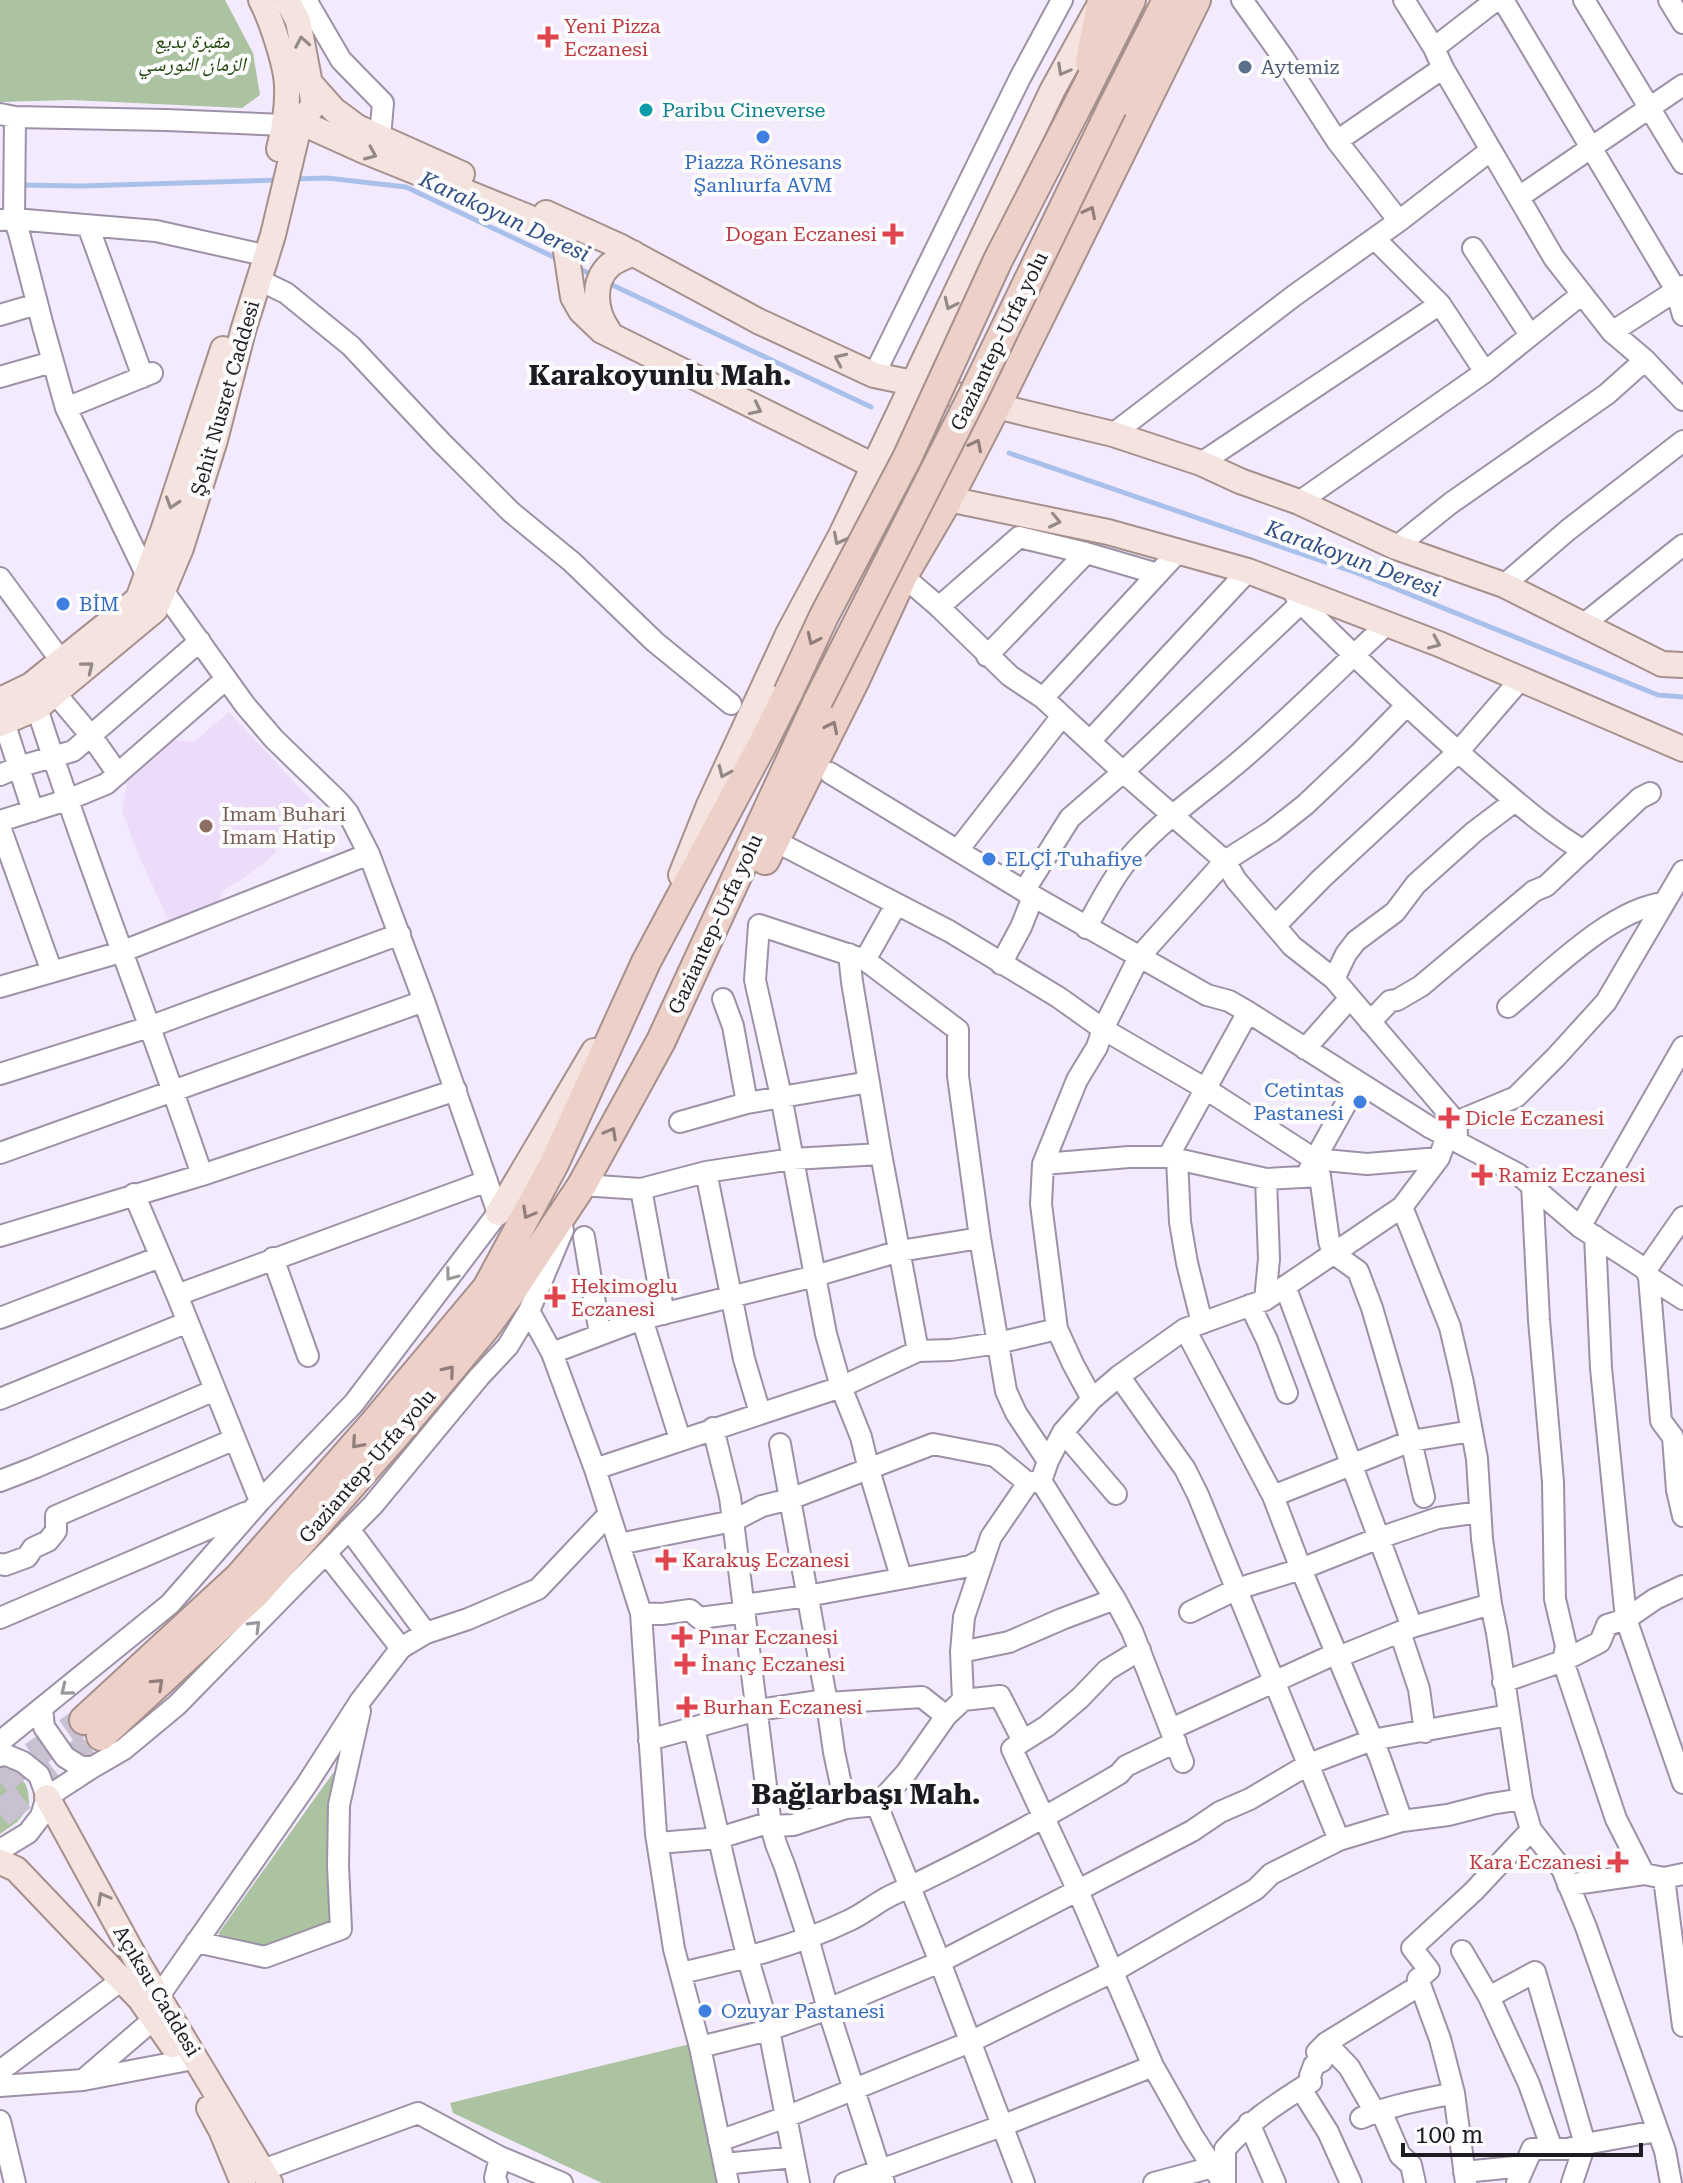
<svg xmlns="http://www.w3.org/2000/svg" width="1683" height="2183" viewBox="0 0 1683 2183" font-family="'Roboto Serif','Noto Naskh Arabic',serif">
	<rect width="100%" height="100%" fill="#f4eafd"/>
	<!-- built -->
	<path fill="#ecdcfa" d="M 229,712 L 313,802 L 269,840 L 277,852 L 244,878 L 221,892 L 221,910 L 172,928 L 139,856 L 122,811 L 128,779 L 173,740 L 194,742 Z"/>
	<!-- green -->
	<path fill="#abc3a1" d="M 0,0 L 225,0 L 253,53 L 260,95 L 242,108 L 71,100 L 0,102 Z
		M 5,1771 C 26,1778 29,1785 29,1807 L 17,1822 L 0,1834 L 0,1772 Z
		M 333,1773 L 343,1774 L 336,1918 L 325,1927 L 264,1951 L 218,1934 Z
		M 690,2044 L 722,2183 L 602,2183 L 453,2113 L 450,2103 Z"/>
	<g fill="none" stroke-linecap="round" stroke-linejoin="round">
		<!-- stream -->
		<path stroke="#a9c1ea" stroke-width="5" d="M 294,179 L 327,178 L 406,187 L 560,260
			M 19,185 L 81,186 L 280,180
			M 576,267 L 596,277
			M 608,283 L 871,407
			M 1009,453 L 1357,573 L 1658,695 L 1683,697"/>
		<!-- highway-tunnel -->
		<path stroke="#c9c0d1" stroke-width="28" stroke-dasharray="28 14" stroke-linecap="butt" d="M 0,1782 L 24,1762 L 84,1720
			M 0,1814 L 101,1736"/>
		<!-- minor casing -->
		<g stroke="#9c91a6" stroke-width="24">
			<path id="minor" d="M 306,0 L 341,60 L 383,103 L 380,137
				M 1242,0 L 1282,56 L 1337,141 L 1399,221
				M 1404,0 L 1434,48 L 1443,68 L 1554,258 L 1612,332 L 1645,360 L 1683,400
				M 1503,0 L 1676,290 L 1683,315
				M 1584,0 L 1683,163
				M 1669,0 L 1683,23
				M 1434,48 L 1496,0
				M 0,114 L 15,117 L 166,120 L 284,125
				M 15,117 L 14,219 L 19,233 L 43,326 L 66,408 L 147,576
				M 1337,141 L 1443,68
				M 1519,197 L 1683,85
				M 0,220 L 14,219 L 156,231 L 255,253
				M 88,226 L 143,377
				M 1375,239 L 1440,304
				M 1473,248 L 1530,335
				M 259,280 L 286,293 L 351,346 L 441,442 L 511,512 L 572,562 L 655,642 L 731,704
				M 0,315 L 37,304
				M 1612,332 L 1683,286
				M 874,375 L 1020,78 L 1062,0
				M 0,377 L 52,362
				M 66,408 L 152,373
				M 1113,434 L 1295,295 L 1399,221 L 1491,150
				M 1201,463 L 1440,304 L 1485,372
				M 1299,502 L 1485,372 L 1582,294
				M 1396,547 L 1451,503 L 1607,394 L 1645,360
				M 903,576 L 939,607 L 1010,676 L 1043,698 L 1123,772 L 1225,861 L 1236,880 L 1292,946 L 1334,979 L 1456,1122
				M 0,578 L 53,650
				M 1504,585 L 1568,530 L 1683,441
				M 1295,595 L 1301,603 C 1361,663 1422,721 1486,776 C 1518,803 1548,830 1584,851
				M 939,607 L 1019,537 L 1086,553 L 1158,574
				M 1584,624 L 1683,545
				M 987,656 L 1086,553
				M 55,693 L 92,737 L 118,774
				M 1043,698 L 1178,552
				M 37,708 C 87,865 149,1018 202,1175
				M 4,722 L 33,811
				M 1090,741 L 1248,571
				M 830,773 L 1024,891 L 1207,995 L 1229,1001 L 1248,1012 L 1431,1128 L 1518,1174 L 1580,1227 L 1645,1269 L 1649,1277 L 1683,1299
				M 0,775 L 18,767 L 73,751 L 200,641
				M 0,821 L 67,800 L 106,784 L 226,679
				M 0,827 L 52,972
				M 775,841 L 949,931 L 1058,997 L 1103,1029 L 1206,1089 L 1314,1159 L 1367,1164 L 1439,1158
				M 958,850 L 1062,716
				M 1024,891 L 1070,818 L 1123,772 L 1301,603
				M 1276,925 L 1321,879 L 1458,752 L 1520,680
				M 1086,928 C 1101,901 1115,873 1136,850 C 1169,814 1211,787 1248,754 C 1296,712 1341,667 1387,624
				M 849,954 L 852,982 L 881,1154 L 918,1351
				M 865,960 L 896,905
				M 1001,964 L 1021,927 L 1033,897
				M 1334,979 L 1346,954 L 1356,941 L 1395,912 L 1416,884 L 1474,832 L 1515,801
				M 0,987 L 121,952 L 369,854
				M 723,999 L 733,1026 L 747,1103
				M 1508,1007 C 1548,974 1611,909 1664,903
				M 1370,1022 L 1390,1001 L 1397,1000 L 1421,986 L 1534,891 L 1546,886 L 1640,798 L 1650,793
				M 1305,1049 L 1350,998
				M 0,1074 L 149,1027 L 400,934
				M 680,1122 L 747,1103 L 869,1082
				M 1457,1134 L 1456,1122 L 1516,1097 L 1556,1057 L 1606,1002 L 1683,871
				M 1447,1136 L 1439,1158 L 1402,1207 L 1450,1327 L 1463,1383 L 1477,1459 L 1482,1539 L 1491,1604 L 1497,1633 L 1522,1799 L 1531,1830 L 1562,1869 L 1586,1927 L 1665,2151 L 1671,2183
				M 0,1153 L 424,1001
				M 1168,1157 L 1248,1012
				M 1177,1158 L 1180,1222 L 1187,1263 L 1202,1323
				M 1314,1159 L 1320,1176 L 1329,1241 L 1333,1253 L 1358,1271 L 1372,1308 L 1411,1441 L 1424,1497
				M 1043,1164 L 1129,1157 L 1168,1157 L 1266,1179 L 1320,1176
				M 1309,1170 L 1358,1082
				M 706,1172 L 744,1359 L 760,1413
				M 1532,1184 L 1539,1320 L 1553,1482 L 1555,1599 L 1566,1646 L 1563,1661 L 1616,1819 L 1644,1874
				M 641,1189 L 664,1314
				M 579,1193 L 582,1185 L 641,1189 L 706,1172 L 792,1159 L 881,1154
				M 134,1194 L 177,1295 L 260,1501
				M 1580,1227 L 1683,1047
				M 0,1236 L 202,1175 L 456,1090
				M 1595,1236 L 1601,1368 L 1626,1619 L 1683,1783
				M 584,1237 L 600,1334
				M 273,1258 L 308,1356
				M 1646,1270 L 1683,1217
				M 1649,1277 L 1661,1421 L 1673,1437 L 1677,1490 L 1683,1516
				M 1285,1286 L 1412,1627
				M 177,1295 L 487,1181
				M 1265,1300 L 1269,1259 L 1266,1179
				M 1250,1305 L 1267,1340 L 1287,1393
				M 529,1311 L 552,1353 L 595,1469 L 641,1613 L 656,1834 L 674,1949 L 700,2047 L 728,2183
				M 0,1318 L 160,1257
				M 642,1319 L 680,1439
				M 1185,1329 L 1273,1496 L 1301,1569 L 1380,1758 L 1402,1821
				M 552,1353 L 642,1319 L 815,1276 L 900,1251 L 980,1238
				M 1119,1376 L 1185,1469 L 1198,1495 L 1339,1840
				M 0,1399 L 188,1322
				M 1092,1399 L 1073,1364 L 1057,1329 L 1041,1204 L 1043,1164 L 1077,1080 L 1097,1047 L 1103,1029 L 1139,957 L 1225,861 L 1272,831 L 1305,805 L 1361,752 L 1406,706
				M 713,1428 L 730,1497 L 771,1826 L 776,1844 L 785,1867 L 808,1938 L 828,2009 L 884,2183
				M 1063,1432 L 1116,1494
				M 780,1444 L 827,1703 L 834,1752 L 846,1808
				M 595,1469 L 841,1387 L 918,1351 L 951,1350 L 998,1343 L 1057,1329
				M 0,1481 L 36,1467 L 215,1390
				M 1041,1481 L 1115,1599 L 1132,1631 L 1183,1762
				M 1273,1496 L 1411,1441 L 1472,1431
				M 349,1529 L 426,1633
				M 619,1544 L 733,1521 L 762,1506 L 790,1499 L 933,1444 L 995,1456 L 1028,1483
				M 326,1553 L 401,1648
				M 0,1564 L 5,1565 L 27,1557 L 33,1548 L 48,1541 L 56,1531 L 56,1516 L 235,1439
				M 901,1577 L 869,1470 L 861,1437 L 841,1387 L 826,1334 L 781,1096 L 755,980 L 759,925 L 865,960 L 958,1030 L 958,1076 L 980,1238 L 1006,1391 L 1016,1413 L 1048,1461
				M 1190,1612 L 1237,1589 L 1301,1569 L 1379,1538 L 1438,1518 L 1480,1512
				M 641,1613 L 662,1614 L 690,1610 L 699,1618 L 739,1613 L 744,1605 L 807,1596 L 970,1566 L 983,1559
				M 0,1618 L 245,1513
				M 1400,1632 L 1419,1689 L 1425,1732
				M 961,1652 L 1009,1642 L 1062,1619 L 1115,1599
				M 1338,1657 L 1412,1627 L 1491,1604
				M 1503,1682 L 1563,1661 L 1600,1642 L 1607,1625 L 1626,1619 L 1655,1599 L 1683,1586
				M 963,1700 L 1000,1696 L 1023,1741 L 1012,1749 L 1078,1891 L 1153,2066 L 1192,2135 L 1223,2183
				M 827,1703 L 922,1697 L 946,1716 L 963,1700 L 961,1652 L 964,1617 L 991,1537 L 1028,1483 L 1041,1481 L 1048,1461 L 1063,1432 L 1092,1399 L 1119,1376 L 1185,1329 L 1265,1300 L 1402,1207
				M 42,1708 L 44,1727 L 65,1757 L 81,1767 L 93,1767 L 124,1749 L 177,1705 L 373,1505 L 479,1377 L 508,1346 L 529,1311 L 563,1230
				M 694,1728 L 727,1874 L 748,1959 L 769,2030 L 799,2183
				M 1171,1729 L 1337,1653
				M 649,1740 L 757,1710 L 826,1700
				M 1,1741 L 170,1604 L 260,1501 L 354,1403 L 498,1213 L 424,1001 L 369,854 L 348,813 L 338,801 L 274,739 L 245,705 L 164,592
				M 1023,1741 L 1047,1726 L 1080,1698 L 1107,1670 L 1140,1650
				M 0,1756 L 4,1754 L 23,1762 L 39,1775 L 47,1797 L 41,1816 L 28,1833 L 0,1850
				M 47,1797 L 93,1767
				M 877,1805 L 940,1962 L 1024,2183
				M 771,1826 L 793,1825 L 846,1808 L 877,1805 L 906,1773 L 946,1716
				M 658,1843 L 719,1838 L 771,1822
				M 1664,1878 L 1683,2026
				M 1568,1885 L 1644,1874 L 1664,1878 L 1683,1874
				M 196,1942 L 265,1957 L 341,1929 L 338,1866 L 339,1805 L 360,1711
				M 1462,1951 L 1489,1997
				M 681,1973 C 739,1960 796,1946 850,1920 C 865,1913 877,1902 892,1895 C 970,1859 1045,1818 1119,1774 L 1126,1766 L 1176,1742
				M 1418,1979 L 1440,2039 L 1454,2093 L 1466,2183
				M 159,1996 L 307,1784 L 361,1700 L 401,1648 L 426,1633 L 468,1619 L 538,1589 L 609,1514
				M 1326,2043 L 1349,2067 L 1375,2112
				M 700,2047 L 769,2030 L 828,2009 L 940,1962 L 1192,1831 L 1220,1812 L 1250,1799 L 1309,1764 L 1372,1740 L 1509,1715
				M 0,2069 L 4,2068 L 123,1979
				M 83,2080 L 154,2019
				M 0,2086 L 83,2080 L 183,2061
				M 1301,2089 L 1328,2132 L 1351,2183
				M 1381,2111 L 1400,2155 L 1411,2165 L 1415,2183
				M 1361,2118 C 1390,2105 1423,2100 1454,2093
				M 0,2121 L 15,2183
				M 1249,2123 L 1275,2183
				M 719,2141 L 786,2117 L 970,2042 L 1112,1972 L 1256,1889 L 1271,1874 L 1339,1840 L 1402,1821 L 1448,1815 L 1491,1804 L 1522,1799
				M 1552,2149 L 1529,2084 L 1489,1997 L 1535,1972 L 1585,2144 L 1572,2183
				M 724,2164 L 794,2157
				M 263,2170 L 418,2113 L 500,2157 L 562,2183
				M 1464,2172 L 1524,2166
				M 497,2183 L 495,2178 L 500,2157
				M 845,2183 L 1004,2125 L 1153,2066
				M 1154,2183 L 1213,2167
				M 1225,2183 L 1225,2149 C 1250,2120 1280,2102 1311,2082 L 1310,2076 L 1314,2065 L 1322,2061 L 1317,2052 L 1326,2043 L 1417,1987 L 1418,1979 L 1429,1970 L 1412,1948 L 1474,1891 L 1531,1830
				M 1517,2183 L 1532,2149 L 1568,2149 L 1585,2144 L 1657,2131"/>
		</g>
		<!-- major casing -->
		<g stroke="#a5908e" stroke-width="28">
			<path id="major" d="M 261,0 C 271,19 286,64 287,85 C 288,106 284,129 279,149
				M 310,83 L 334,110 L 357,127 L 462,174
				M 300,122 L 362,150 L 550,226 L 564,238 L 573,297 L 581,311 L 602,331 L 874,466 L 948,499 L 1108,532 L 1248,571 L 1439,644 L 1683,749
				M 546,213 L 621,247 L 758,321 L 874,375 L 913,383 L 996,406 L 1113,434 L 1201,463 L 1240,481 L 1299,502 L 1396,547 L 1504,585 L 1662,664 L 1683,665
				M 608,330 C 595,312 591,282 610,265 C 616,260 625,257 633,253
				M 0,700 L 31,685 L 138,599 L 163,531 L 223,349
				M 0,724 L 37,708 L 155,610 L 181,548 L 215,440 L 243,331 L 273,235 L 300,122 L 314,105 L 298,21 L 287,0
				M 681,875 L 709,805 L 788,634 L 841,535 L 1052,91 L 1096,11
				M 498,1213 L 594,1051
				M 47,1797 L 138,1963 L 270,2183
				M 0,1862 L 16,1869 L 140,1999 L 172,2045
				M 209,2108 L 221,2130 L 243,2183"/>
		</g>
		<!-- highway casing -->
		<g stroke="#a5908e" stroke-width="32">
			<path id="highway" d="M 1090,62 L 1102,0
				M 1084,93 L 1131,0
				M 1112,108 L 1167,0
				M 765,860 L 855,680 L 903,576 L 948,499 L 996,406 L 1196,0
				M 84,1720 L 239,1577 L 375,1422 L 487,1288 L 554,1164 L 646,962 L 761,747 L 788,693
				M 101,1736 L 256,1593 L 394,1437 L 485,1328 L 509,1295 L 582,1185 L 661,1041 L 818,701"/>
		</g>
		<!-- minor -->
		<use href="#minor" stroke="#fff" stroke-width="20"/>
		<!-- major -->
		<use href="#major" stroke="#f4e3de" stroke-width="24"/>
		<!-- highway -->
		<use href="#highway" stroke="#edd0c8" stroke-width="28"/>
		<!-- highway-bridge casing -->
		<g stroke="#a5908e" stroke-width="32" stroke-linecap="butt">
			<path id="highway-bridge" d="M 788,693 L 824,616 L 907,458 L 998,260 L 1084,93
				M 818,701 L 974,393 L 1112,108"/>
		</g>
		<!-- highway-bridge -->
		<use href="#highway-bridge" stroke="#edd0c8" stroke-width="28"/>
	</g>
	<!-- one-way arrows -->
	<defs><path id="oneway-chevron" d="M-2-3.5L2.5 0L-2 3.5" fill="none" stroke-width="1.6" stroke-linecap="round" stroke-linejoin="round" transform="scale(2)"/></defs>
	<g stroke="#948989">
		<use href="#oneway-chevron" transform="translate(302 42) rotate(-100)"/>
		<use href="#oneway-chevron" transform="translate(1063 70) rotate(119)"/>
		<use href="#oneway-chevron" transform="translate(371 154) rotate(23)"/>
		<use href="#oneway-chevron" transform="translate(950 304) rotate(115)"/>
		<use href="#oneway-chevron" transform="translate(840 359) rotate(-155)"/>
		<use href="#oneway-chevron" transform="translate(756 409) rotate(26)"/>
		<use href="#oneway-chevron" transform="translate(172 503) rotate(108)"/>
		<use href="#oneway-chevron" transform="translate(1055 521) rotate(12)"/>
		<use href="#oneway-chevron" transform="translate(839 539) rotate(117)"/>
		<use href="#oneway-chevron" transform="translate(1435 643) rotate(23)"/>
		<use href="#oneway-chevron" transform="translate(88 667) rotate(-39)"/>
		<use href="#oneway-chevron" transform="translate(724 772) rotate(114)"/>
		<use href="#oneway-chevron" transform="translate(103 1898) rotate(-119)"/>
	</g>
	<g stroke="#907e7d">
		<use href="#oneway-chevron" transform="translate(1090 212) rotate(-63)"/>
		<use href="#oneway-chevron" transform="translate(976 445) rotate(-63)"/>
		<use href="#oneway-chevron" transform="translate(813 639) rotate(115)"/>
		<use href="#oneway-chevron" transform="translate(832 727) rotate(-64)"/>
		<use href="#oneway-chevron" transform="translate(611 1133) rotate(-61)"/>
		<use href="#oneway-chevron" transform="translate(528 1213) rotate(119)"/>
		<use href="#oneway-chevron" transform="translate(449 1371) rotate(-50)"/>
		<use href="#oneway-chevron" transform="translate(357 1443) rotate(131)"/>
		<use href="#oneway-chevron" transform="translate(158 1684) rotate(-43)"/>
	</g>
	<g stroke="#9a989c">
		<use href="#oneway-chevron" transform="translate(451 1275) rotate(127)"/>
		<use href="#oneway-chevron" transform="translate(255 1626) rotate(-45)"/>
		<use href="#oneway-chevron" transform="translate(66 1690) rotate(141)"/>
	</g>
	<!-- markers -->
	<g fill="#e0444e" stroke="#fcfcfc" stroke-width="3">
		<path d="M544 25h8v8h8v8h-8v8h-8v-8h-8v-8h8z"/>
		<path d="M889 222h8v8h8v8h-8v8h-8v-8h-8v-8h8z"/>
		<path d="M1445 1106h8v8h8v8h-8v8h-8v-8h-8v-8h8z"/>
		<path d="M1478 1163h8v8h8v8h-8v8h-8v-8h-8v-8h8z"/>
		<path d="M551 1285h8v8h8v8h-8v8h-8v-8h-8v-8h8z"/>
		<path d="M662 1548h8v8h8v8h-8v8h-8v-8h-8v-8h8z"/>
		<path d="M678 1625h8v8h8v8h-8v8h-8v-8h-8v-8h8z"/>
		<path d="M681 1652h8v8h8v8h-8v8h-8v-8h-8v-8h8z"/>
		<path d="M683 1695h8v8h8v8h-8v8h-8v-8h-8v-8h8z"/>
		<path d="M1614 1850h8v8h8v8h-8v8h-8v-8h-8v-8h8z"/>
	</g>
	<circle fill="#5c6f8a" stroke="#fcfcfc" stroke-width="3" cx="1245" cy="67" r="8"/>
	<circle fill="#0f9aa8" stroke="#fcfcfc" stroke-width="3" cx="646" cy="110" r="8"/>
	<g fill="#3f7fe0" stroke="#fcfcfc" stroke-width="3">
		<circle cx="763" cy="137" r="8"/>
		<circle cx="63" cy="604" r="8"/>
		<circle cx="989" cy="859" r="8"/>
		<circle cx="1360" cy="1102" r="8"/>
		<circle cx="705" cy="2011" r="8"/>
	</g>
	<circle fill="#8d6e63" stroke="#fcfcfc" stroke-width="3" cx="206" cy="826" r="8"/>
	<g text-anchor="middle" stroke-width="8" stroke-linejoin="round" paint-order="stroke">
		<!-- health labels -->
		<g font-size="20" fill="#be3a42" stroke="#fcfcfc" text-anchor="start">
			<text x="564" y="33">Yeni Pizza<tspan x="564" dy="23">Eczanesi</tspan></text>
			<text x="877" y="241" text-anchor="end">Dogan Eczanesi</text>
			<text x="1465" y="1125">Dicle Eczanesi</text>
			<text x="1498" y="1182">Ramiz Eczanesi</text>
			<text x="571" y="1293">Hekimoglu<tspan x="571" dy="23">Eczanesi</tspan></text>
			<text x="682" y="1567">Karakuş Eczanesi</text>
			<text x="698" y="1644">Pınar Eczanesi</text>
			<text x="701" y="1671">İnanç Eczanesi</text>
			<text x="703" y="1714">Burhan Eczanesi</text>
			<text x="1602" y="1869" text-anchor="end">Kara Eczanesi</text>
		</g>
		<!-- park labels -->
		<g font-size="20" font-style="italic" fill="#21450d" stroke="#fcfcfc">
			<text x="192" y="48">مقبرة بديع<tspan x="192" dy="23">الزمان النورسي</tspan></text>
		</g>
		<!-- service labels -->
		<g font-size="20" fill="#4e5e75" stroke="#fcfcfc" text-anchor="start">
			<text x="1261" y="74">Aytemiz</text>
		</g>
		<!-- culture labels -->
		<g font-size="20" fill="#0d838f" stroke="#fcfcfc" text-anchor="start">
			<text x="662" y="117">Paribu Cineverse</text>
		</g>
		<!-- shop labels -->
		<g font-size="20" fill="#366cbe" stroke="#fcfcfc" text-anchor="start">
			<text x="763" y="169" text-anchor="middle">Piazza Rönesans<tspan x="763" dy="23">Şanlıurfa AVM</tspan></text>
			<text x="79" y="611">BİM</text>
			<text x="1005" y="866">ELÇİ Tuhafiye</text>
			<text x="1344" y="1097" text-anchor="end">Cetintas<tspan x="1344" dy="23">Pastanesi</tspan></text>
			<text x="721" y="2018">Ozuyar Pastanesi</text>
		</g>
		<!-- street labels -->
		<g font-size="20" fill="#1e1a22" stroke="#fcfcfc">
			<text transform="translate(999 341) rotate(-64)" y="7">Gaziantep-Urfa yolu</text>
			<text transform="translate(225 398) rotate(-74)" y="7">Şehit Nusret Caddesi</text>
			<text transform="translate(715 924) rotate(-65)" y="7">Gaziantep-Urfa yolu</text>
			<text transform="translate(367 1466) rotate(-49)" y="7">Gaziantep-Urfa yolu</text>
			<text transform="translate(157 1991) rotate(59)" y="7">Açıksu Caddesi</text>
		</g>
		<!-- education labels -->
		<g font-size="20" fill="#785e54" stroke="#fcfcfc" text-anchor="start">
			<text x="222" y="821">Imam Buhari<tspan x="222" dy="23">Imam Hatip</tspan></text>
		</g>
		<!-- water labels -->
		<g font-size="22" font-style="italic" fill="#304e82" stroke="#fcfcfc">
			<text transform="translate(505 216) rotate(25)" y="8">Karakoyun Deresi</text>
			<text transform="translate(1353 558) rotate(20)" y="8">Karakoyun Deresi</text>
		</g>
		<!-- district labels -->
		<g font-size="28" font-weight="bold" fill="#1e1a22" stroke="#fcfcfc">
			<text x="660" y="385">Karakoyunlu Mah.</text>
			<text x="866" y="1804">Bağlarbaşı Mah.</text>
		</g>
	</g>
	<!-- scale -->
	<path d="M1403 2143v12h238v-12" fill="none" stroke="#1e1a22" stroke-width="4"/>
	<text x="1415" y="2143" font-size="24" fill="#1e1a22" stroke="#fcfcfc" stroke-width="6" paint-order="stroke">100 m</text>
</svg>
